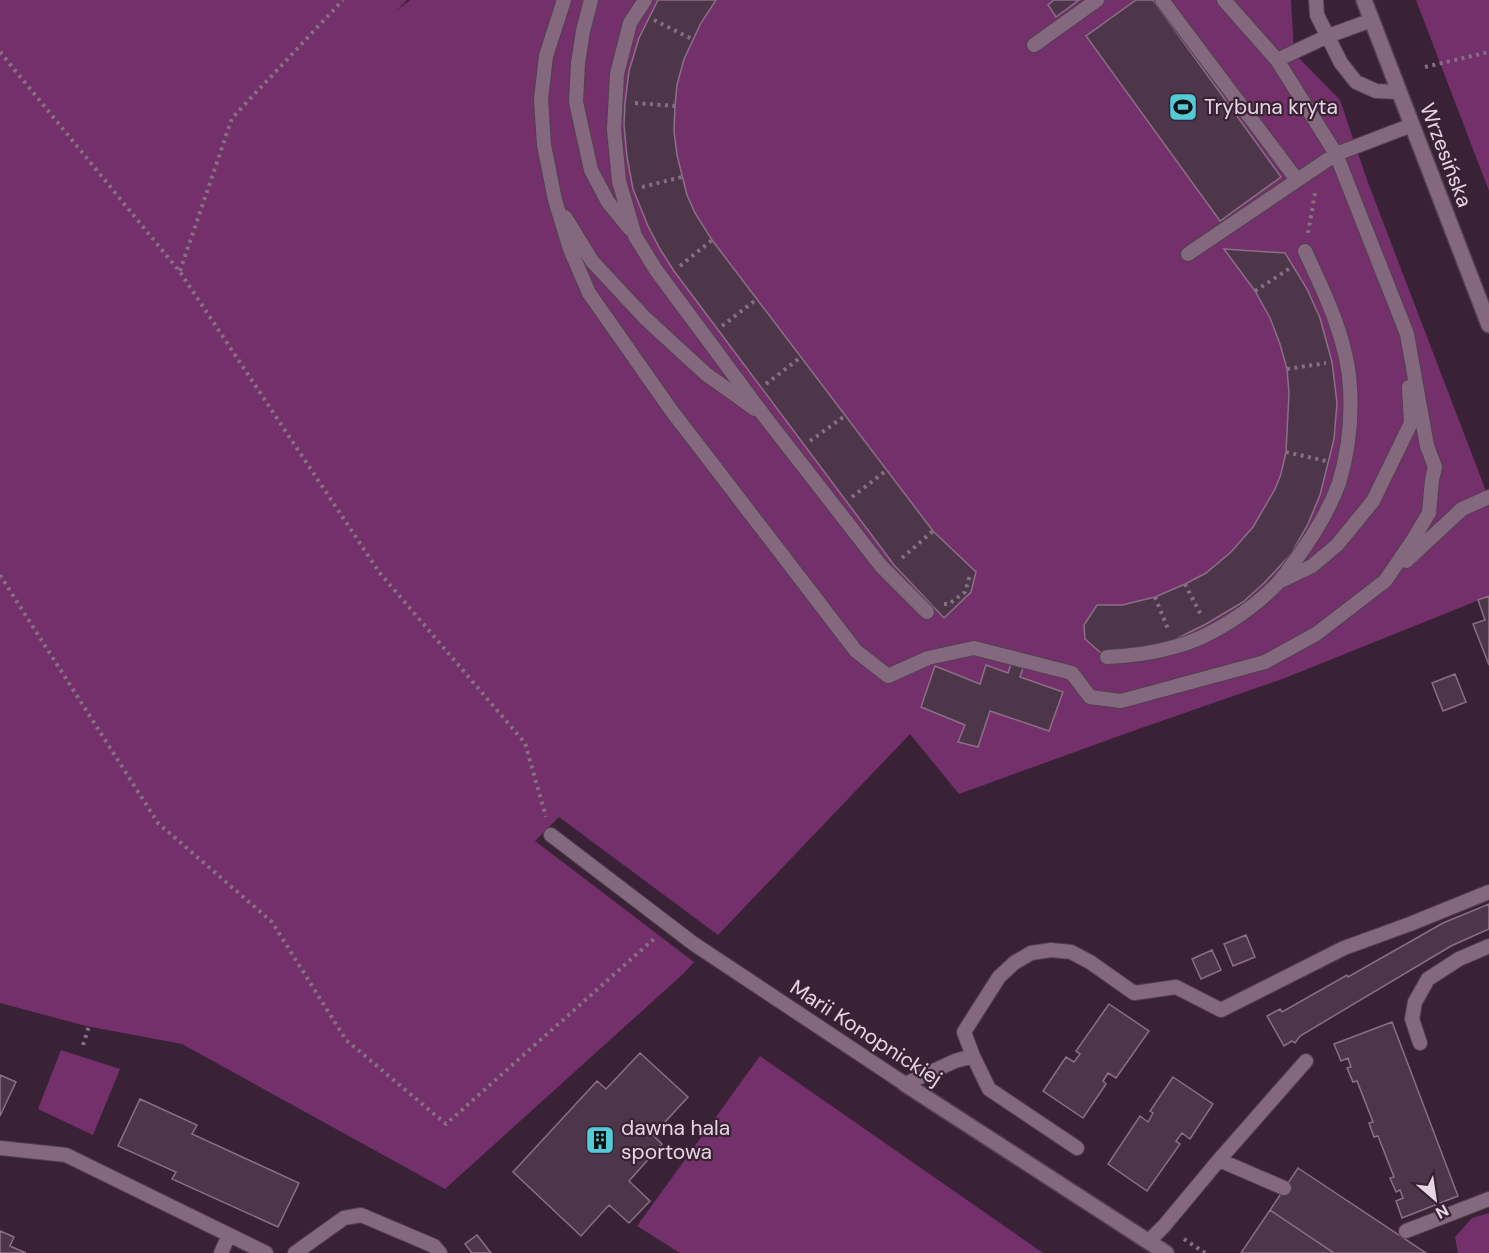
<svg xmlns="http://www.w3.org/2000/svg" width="1489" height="1253" viewBox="0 0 1489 1253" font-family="'DM Sans',sans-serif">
	<rect width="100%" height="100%" fill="#3a2236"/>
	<!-- green -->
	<path fill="#73306a" d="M 0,0 L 407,0 L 396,11 L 410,0 L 1291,0 L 1294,53 L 1340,100 L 1367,180 L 1489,499 L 1489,596 L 1285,678 L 1130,732 L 959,794 L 910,734 L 718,935 L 559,817 L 535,841 L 694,962 L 683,974 L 445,1189 L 182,1044 L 86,1026 L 0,1003 Z
		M 1416,0 L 1489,0 L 1489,191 Z
		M 61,1050 L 120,1069 L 93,1135 L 38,1109 Z
		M 760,1056 L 1043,1253 L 680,1253 L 637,1226 Z
		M 1489,1213 L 1489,1253 L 1458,1253 L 1455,1237 L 1472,1218 Z"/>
	<!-- building -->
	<path fill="#4e364a" stroke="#8b6f85" stroke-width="1.5" d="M 658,0 L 716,0 L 701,23 L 684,59 L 677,85 L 675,106 L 674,131 L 677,155 L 687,195 L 695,213 L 712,240 L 933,531 L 976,572 L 971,592 L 944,618 L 894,565 L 674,271 L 660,249 L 648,226 L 633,189 L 627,157 L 624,125 L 625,103 L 629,71 L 639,38 Z
		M 1054,0 L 1079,0 L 1056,17 L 1048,5 Z
		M 1136,0 L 1153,0 L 1281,177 L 1220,221 L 1086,36 Z
		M 1224,249 L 1285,253 L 1307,289 L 1320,318 L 1332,362 L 1337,403 L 1334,439 L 1320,495 L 1308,524 L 1291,554 L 1264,583 L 1243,602 L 1206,624 L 1172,641 L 1131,650 L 1102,654 L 1085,639 L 1084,625 L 1097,605 L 1122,605 L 1155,597 L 1185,584 L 1206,573 L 1231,552 L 1253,527 L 1275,489 L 1281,474 L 1286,452 L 1289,393 L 1287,369 L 1280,344 L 1270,318 L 1255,291 Z
		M 1489,596 L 1489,665 L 1473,624 L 1485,620 L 1478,600 Z
		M 1011,664 L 1023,668 L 1020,677 L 1063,692 L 1049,731 L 990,711 L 978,747 L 958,742 L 965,725 L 921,707 L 935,666 L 980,684 L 986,665 L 1008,673 Z
		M 1455,674 L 1466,702 L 1443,711 L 1432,683 Z
		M 1489,904 L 1489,929 L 1451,946 L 1300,1036 L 1295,1043 L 1292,1041 L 1284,1046 L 1267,1016 L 1280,1009 L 1282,1012 L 1347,975 L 1348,977 L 1443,923 Z
		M 1246,935 L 1255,957 L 1233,966 L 1224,944 Z
		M 1212,950 L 1221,970 L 1201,979 L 1192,959 Z
		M 1109,1004 L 1149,1031 L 1116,1078 L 1108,1073 L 1103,1081 L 1106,1084 L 1083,1118 L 1043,1091 L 1066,1057 L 1074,1062 L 1080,1054 L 1076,1051 Z
		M 1392,1022 L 1458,1196 L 1402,1218 L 1396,1201 L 1403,1198 L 1400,1190 L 1396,1192 L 1390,1178 L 1394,1177 L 1378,1136 L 1374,1137 L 1369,1123 L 1373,1122 L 1357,1081 L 1353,1082 L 1347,1068 L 1351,1067 L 1348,1058 L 1341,1061 L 1334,1044 Z
		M 640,1053 L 688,1097 L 653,1135 L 662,1144 L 629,1181 L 650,1201 L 629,1223 L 609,1205 L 581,1236 L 513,1172 L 597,1081 L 606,1089 Z
		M 0,1075 L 16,1082 L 0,1116 Z
		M 1173,1077 L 1213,1104 L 1190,1139 L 1182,1133 L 1176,1141 L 1180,1144 L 1147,1191 L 1108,1164 L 1140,1116 L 1148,1122 L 1153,1113 L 1150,1111 Z
		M 140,1099 L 197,1125 L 192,1134 L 299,1183 L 278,1227 L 172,1179 L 176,1172 L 118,1146 Z
		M 1298,1168 L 1426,1253 L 1334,1253 L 1270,1210 Z
		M 1270,1210 L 1334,1253 L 1241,1253 Z
		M 0,1231 L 14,1237 L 10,1246 L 26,1253 L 0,1253 Z
		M 477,1235 L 491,1253 L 472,1253 L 465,1244 Z"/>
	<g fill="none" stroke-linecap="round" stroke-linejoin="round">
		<!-- lane casing -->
		<g stroke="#534050" stroke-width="16">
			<path id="lane" d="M 564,0 L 546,56 L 541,99 L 544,145 L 555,200 L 570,249 L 589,293 L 671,410 L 856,651 L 888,676 L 928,658 L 974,648 L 1072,673 L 1090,697 L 1121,701 L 1265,662 L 1316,634 L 1385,581 L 1411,543 L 1429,513 L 1432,480 L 1435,467 L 1427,446 L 1407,334 L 1336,154 L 1277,60 L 1224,0
				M 591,0 L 583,31 L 578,63 L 576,102 L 591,170 L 608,202 L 630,229
				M 645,0 L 630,23 L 617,74 L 614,130 L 619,181 L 635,236 L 656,270 L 765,417 L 881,566 L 927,612
				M 1162,0 L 1297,180
				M 1316,0 L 1317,15 L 1341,63 L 1356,82 L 1376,91 L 1399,92
				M 1034,45 L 1097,0
				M 1277,60 L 1328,36 L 1372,20
				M 565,217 L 592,261 L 645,318 L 706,374 L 755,409
				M 1188,254 L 1336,154 L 1412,125
				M 1406,561 L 1462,509 L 1489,497
				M 1283,580 L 1312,566 L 1337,545 L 1373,501 L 1411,423 L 1409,387
				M 1107,657 C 1129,656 1153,653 1174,647 C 1210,638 1252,610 1278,583 C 1284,577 1289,569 1294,562 C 1312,538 1329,511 1339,483 C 1348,453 1352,420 1350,388 C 1348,341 1325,294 1305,251
				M 551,835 L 694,944 L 905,1084 L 955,1061 L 973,1056 L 989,1089 L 1077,1148
				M 1420,1043 L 1412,1019 L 1415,1002 L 1428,979 L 1459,959 L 1489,946
				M 973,1056 L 964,1032 L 999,977 L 1014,963 L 1031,953 L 1051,950 L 1071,952 L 1090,962 L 1134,993 L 1176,987 L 1221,1010 L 1344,948 L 1410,924 L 1489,892
				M 0,1148 L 66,1155 L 266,1253
				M 1219,1160 L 1284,1188
				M 1406,1231 L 1489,1199
				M 1149,1241 L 1164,1226 L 1219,1160 L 1306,1061
				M 221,1253 L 229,1235
				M 295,1253 L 344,1218 L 361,1215 L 434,1246 L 440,1253"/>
		</g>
		<!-- street casing -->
		<g stroke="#534050" stroke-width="18">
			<path id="street" d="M 905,1084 L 1166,1253"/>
		</g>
		<!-- secondary casing -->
		<g stroke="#534050" stroke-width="18">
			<path id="secondary" d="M 1364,0 L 1489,325"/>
		</g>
		<!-- path -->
		<path stroke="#857081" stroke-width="4" stroke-dasharray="3 4.5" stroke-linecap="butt" d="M 654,20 L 692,39
			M 0,52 L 180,272 L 379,572 L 525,743 L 546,817
			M 1425,67 L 1489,52
			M 635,103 L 675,106
			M 642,187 L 682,177
			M 1308,233 L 1315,193
			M 680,266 L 712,240
			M 180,271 L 232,118 L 343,0
			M 1255,291 L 1292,267
			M 722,326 L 757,299
			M 1287,369 L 1326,363
			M 766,384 L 801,357
			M 810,441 L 846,415
			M 1286,452 L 1326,461
			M 852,497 L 887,470
			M 902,558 L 933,531
			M 0,575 L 158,823 L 272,922 L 346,1040 L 446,1124 L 655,938
			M 1185,584 L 1201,615
			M 1155,597 L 1168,629
			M 944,604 L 949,604 L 965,592 L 970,575
			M 83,1045 L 89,1026
			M 1184,1239 L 1205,1253"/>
		<!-- lane -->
		<use href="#lane" stroke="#84697e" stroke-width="14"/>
		<!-- street -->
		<use href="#street" stroke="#84697e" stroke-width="15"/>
		<!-- secondary -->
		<use href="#secondary" stroke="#84697e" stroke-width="15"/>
	</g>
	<!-- icons -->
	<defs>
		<g id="stadium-square" transform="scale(1.5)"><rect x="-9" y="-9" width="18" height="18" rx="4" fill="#52cbd7" stroke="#3a2236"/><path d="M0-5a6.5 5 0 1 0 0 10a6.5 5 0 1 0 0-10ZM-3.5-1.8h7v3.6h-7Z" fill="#111"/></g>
		<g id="building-square" transform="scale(1.5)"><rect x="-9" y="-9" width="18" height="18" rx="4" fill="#52cbd7" stroke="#3a2236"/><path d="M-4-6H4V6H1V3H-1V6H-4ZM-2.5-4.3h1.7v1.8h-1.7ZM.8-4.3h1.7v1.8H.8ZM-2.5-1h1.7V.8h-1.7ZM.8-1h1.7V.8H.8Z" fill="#111"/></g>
	</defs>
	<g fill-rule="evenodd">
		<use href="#stadium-square" x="1183" y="107"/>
		<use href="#building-square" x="600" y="1140"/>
	</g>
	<g text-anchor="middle" stroke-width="4.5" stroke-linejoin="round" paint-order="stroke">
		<!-- poi labels -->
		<g font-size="21" fill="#e6d6e2" stroke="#3a2236" text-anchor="start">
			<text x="1204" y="114">Trybuna kryta</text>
			<text x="621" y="1135">dawna hala<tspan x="621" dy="24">sportowa</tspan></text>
		</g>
		<!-- street labels -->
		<g font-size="21" fill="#e6d6e2" stroke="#3a2236">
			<text transform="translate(1446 155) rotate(69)" y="7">Wrzesińska</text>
			<text transform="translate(866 1033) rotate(33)" y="7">Marii Konopnickiej</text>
		</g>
	</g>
	<!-- north arrow -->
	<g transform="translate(1435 1199) rotate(151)" stroke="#3a2236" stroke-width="4.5" paint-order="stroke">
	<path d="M0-4.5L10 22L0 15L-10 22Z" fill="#e6d6e2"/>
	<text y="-9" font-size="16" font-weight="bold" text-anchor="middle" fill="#e6d6e2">N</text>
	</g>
</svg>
